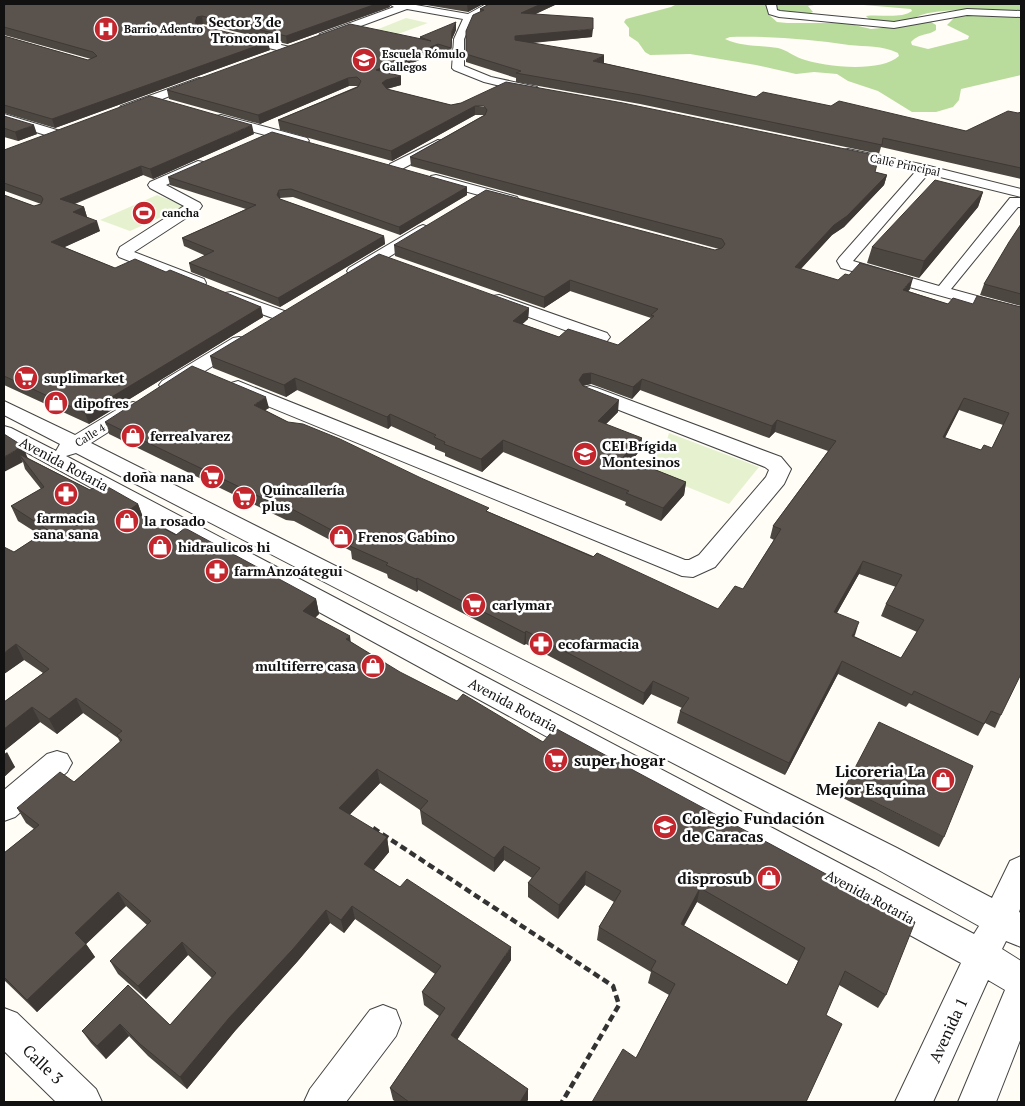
<svg xmlns="http://www.w3.org/2000/svg" width="1025" height="1106" viewBox="0 0 1025 1106" font-family="'PT Serif',serif">
	<rect width="100%" height="100%" fill="#fffdf5"/>
	<!-- forest -->
	<path fill="#b9dc9c" fill-rule="evenodd" d="M 674,4 L 820,4 L 808,6 L 813,12 L 808,14 L 772,11 L 768,14 L 777,22 L 787,23 L 846,23 L 871,29 L 902,26 L 900,23 L 869,19 L 866,16 C 880,14 901,19 912,11 L 911,9 L 852,4 L 1021,4 L 1021,11 C 1003,10 922,6 913,20 L 931,22 L 936,25 L 936,30 C 928,36 921,32 911,42 L 912,45 L 928,49 L 968,39 L 969,36 L 947,25 L 955,17 L 963,15 L 1021,14 L 1021,75 L 961,89 L 959,100 L 953,107 L 936,112 L 912,112 L 878,91 L 848,81 L 837,74 L 814,72 L 796,74 L 756,65 L 690,54 L 650,55 L 645,52 L 638,42 L 629,36 L 629,28 L 624,22 L 626,19 L 671,7 L 675,5 ZM 730,37 C 770,36 810,39 849,45 C 866,47 882,45 898,53 L 899,56 C 881,73 824,67 802,59 C 793,56 787,50 778,48 C 760,45 742,47 725,39 Z"/>
	<!-- pitch -->
	<path fill="#e6f2cf" d="M 406,18 L 428,23 L 398,34 L 376,30 Z
		M 157,195 L 186,206 L 130,231 L 100,220 Z
		M 669,433 L 759,467 L 729,504 L 641,468 L 667,440 Z"/>
	<g fill="none" stroke-linecap="round" stroke-linejoin="round">
		<!-- minor casing -->
		<g stroke="#444" stroke-width="2">
			<path id="minor" d="M 389,4 L 410,4 L 468,14 L 486,4 L 498,4 L 473,19 L 464,39 L 464,66 L 491,77 L 537,87 L 539,90 L 533,94 L 484,82 L 454,70 L 452,68 L 454,39 L 463,19 L 407,9 L 328,38 L 320,38 L 319,36 L 320,34 L 394,7 Z
				M 766,4 L 776,4 L 777,10 L 780,11 L 894,22 L 967,9 L 1021,11 L 1021,17 L 967,15 L 894,28 L 779,17 L 769,14 Z
				M 237,35 L 290,47 L 291,49 L 286,52 L 233,40 L 232,38 Z
				M 199,78 L 203,79 L 205,81 L 203,83 L 129,112 L 121,112 L 119,109 L 121,106 Z
				M 4,114 L 60,131 L 61,134 L 55,138 L 4,122 Z
				M 221,115 L 307,138 L 309,141 L 302,145 L 217,122 L 215,119 L 217,116 Z
				M 438,140 L 443,141 L 445,144 L 443,147 L 400,170 L 390,170 L 388,167 L 390,164 Z
				M 848,149 L 925,165 L 1021,189 L 1021,197 L 928,174 L 853,261 L 939,286 L 1010,198 L 1021,198 L 1021,207 L 1018,207 L 951,289 L 1021,308 L 1021,318 L 841,268 L 837,261 L 839,258 L 916,171 L 843,156 L 841,153 L 843,150 Z
				M 198,161 L 203,162 L 205,165 L 203,168 L 166,185 L 200,203 L 202,206 L 200,209 L 134,252 L 204,279 L 206,283 L 204,287 L 198,288 L 119,257 L 117,254 L 120,247 L 184,206 L 150,188 L 148,185 L 150,182 Z
				M 436,175 L 517,197 L 519,200 L 517,203 L 512,204 L 431,182 L 429,179 L 431,176 Z
				M 423,225 L 428,227 L 431,230 L 428,233 L 361,274 L 349,274 L 347,271 L 349,268 L 418,227 Z
				M 231,292 L 287,312 L 290,316 L 287,320 L 281,321 L 225,301 L 222,297 L 225,293 Z
				M 499,295 L 607,333 L 610,337 L 607,341 L 601,342 L 595,341 L 493,304 L 490,300 L 493,296 Z
				M 239,337 L 245,338 L 248,342 L 245,346 L 176,389 L 169,391 L 162,389 L 159,385 L 162,381 L 233,338 Z
				M 238,381 L 685,560 L 689,560 L 699,555 L 766,477 L 769,470 L 765,467 L 583,396 L 580,392 L 583,388 L 590,386 L 597,388 L 781,457 L 791,469 L 784,484 L 715,567 L 693,577 L 682,576 L 231,391 L 228,387 L 231,383 Z
				M 4,401 L 75,435 L 126,404 L 133,402 L 140,404 L 143,408 L 140,412 L 91,443 L 897,848 L 992,898 L 1010,861 L 1021,856 L 1021,906 L 1019,912 L 1021,913 L 1021,947 L 1006,941 L 1002,949 L 1021,961 L 1021,1038 L 996,1102 L 958,1102 L 1005,990 L 988,980 L 933,1102 L 895,1102 L 961,963 L 4,440 L 4,426 L 11,428 L 56,451 L 60,444 L 4,415 ZM 76,453 L 875,868 L 979,926 L 974,934 L 66,456 Z
				M 57,751 L 67,754 L 72,763 L 67,772 L 15,817 L 4,821 L 4,790 L 47,754 Z
				M 383,1005 L 396,1010 L 401,1023 L 396,1036 L 346,1102 L 304,1102 L 310,1089 L 370,1010 Z
				M 4,1008 L 17,1013 L 96,1089 L 102,1102 L 56,1102 L 4,1051 Z"/>
		</g>
		<!-- path -->
		<path stroke="#333" stroke-width="4.5" stroke-dasharray="7 4" stroke-linecap="butt" d="M 373,828 L 613,986 L 619,1005 L 562,1102"/>
		<!-- minor -->
		<use href="#minor" fill="#fff" fill-rule="evenodd"/>
	</g>
	<!-- wall -->
	<path fill="#4d4742" fill-rule="evenodd" d="M 9,4 L 389,4 L 390,7 L 287,44 L 203,24 L 199,25 L 270,50 L 55,128 L 4,113 L 4,36 L 88,60 L 91,59 L 4,35 L 4,5 Z
		M 420,4 L 483,4 L 468,12 Z
		M 489,4 L 557,4 L 535,14 L 592,37 L 533,43 L 604,63 L 603,63 L 756,97 L 831,106 L 966,131 L 1021,112 L 1021,179 L 881,147 L 879,154 L 640,104 L 516,82 L 516,78 L 466,62 L 466,31 L 480,12 L 480,9 Z
		M 456,30 L 452,39 L 451,57 L 438,52 L 389,73 L 401,85 L 387,89 L 451,105 L 461,103 L 875,172 L 887,175 L 884,185 L 844,227 L 832,235 L 801,269 L 838,280 L 910,289 L 908,291 L 948,304 L 973,304 L 1021,307 L 1001,715 L 995,728 L 985,723 L 978,736 L 909,703 L 906,707 L 838,674 L 785,775 L 677,723 L 680,711 L 682,708 L 651,694 L 643,705 L 526,644 L 524,645 L 418,590 L 417,592 L 388,578 L 387,574 L 352,559 L 351,551 L 294,521 L 286,520 L 109,434 L 105,422 L 269,408 L 265,410 L 288,422 L 489,512 L 718,609 L 743,589 L 774,540 L 770,538 L 773,526 L 828,451 L 775,432 L 769,438 L 640,390 L 632,399 L 591,384 L 583,386 L 618,412 L 606,424 L 641,450 L 631,460 L 686,482 L 684,495 L 661,521 L 625,505 L 626,502 L 503,452 L 482,472 L 445,456 L 445,453 L 435,449 L 435,446 L 391,426 L 388,429 L 297,390 L 286,397 L 213,368 L 210,356 L 529,308 L 528,319 L 522,324 L 559,337 L 618,345 L 651,318 L 570,291 L 544,308 L 395,256 L 394,245 L 715,250 L 719,249 L 411,166 L 410,157 L 484,115 L 475,115 L 392,161 L 280,130 L 278,120 L 358,86 L 349,86 L 260,124 L 169,99 L 167,90 L 420,39 L 420,37 ZM 959,410 L 1003,425 L 992,448 L 981,450 L 945,438 ZM 859,574 L 896,587 L 886,604 L 881,616 L 917,632 L 901,658 L 854,636 L 837,613 Z
		M 4,116 L 37,134 L 18,141 L 4,137 Z
		M 254,134 L 153,179 L 143,175 L 75,204 L 84,207 L 87,217 L 100,231 L 64,247 L 115,268 L 166,272 L 261,307 L 263,317 L 89,424 L 4,385 L 4,195 L 34,206 L 41,204 L 5,191 L 4,192 L 4,150 Z
		M 168,177 L 467,187 L 467,195 L 400,235 L 293,197 L 280,198 L 280,199 L 384,236 L 385,244 L 280,307 L 191,272 L 189,263 L 206,256 L 184,246 L 182,238 L 246,209 L 170,185 Z
		M 983,192 L 978,207 L 919,278 L 867,263 L 872,247 Z
		M 1021,224 L 1021,306 L 980,295 L 984,284 Z
		M 4,434 L 28,458 L 90,490 L 138,504 L 143,517 L 176,535 L 316,599 L 319,614 L 315,618 L 351,642 L 886,995 L 878,1008 L 839,985 L 636,1058 L 669,995 L 648,983 L 651,972 L 597,940 L 599,927 L 614,902 L 585,885 L 558,919 L 528,897 L 528,883 L 532,878 L 504,860 L 494,872 L 422,824 L 420,810 L 380,783 L 349,815 L 387,837 L 389,852 L 374,870 L 511,960 L 457,1040 L 528,1089 L 528,1100 L 526,1102 L 396,1102 L 393,1100 L 390,1088 L 439,1016 L 424,1005 L 422,992 L 435,974 L 355,919 L 344,933 L 330,923 L 297,962 L 235,1031 L 187,1089 L 148,1056 L 129,1036 L 106,1059 L 91,1043 L 82,1031 L 128,985 L 170,1025 L 212,978 L 188,955 L 146,999 L 118,974 L 110,961 L 147,925 L 126,906 L 86,944 L 95,957 L 37,1012 L 4,980 L 4,853 L 34,829 L 26,823 L 17,808 L 74,782 L 120,742 L 118,738 L 83,713 L 57,734 L 40,722 L 4,751 L 15,767 L 4,777 L 4,702 L 43,673 L 24,660 L 4,674 L 14,552 L 40,535 L 18,521 L 11,506 L 41,489 L 25,469 L 23,462 ZM 697,902 L 798,961 L 787,985 L 684,926 Z
		M 845,787 L 944,837 L 939,847 L 841,797 Z"/>
	<!-- shaded-wall -->
	<path fill="#3f3936" d="M 376,4 L 389,4 L 390,7 L 287,44 L 286,36 Z
		M 467,4 L 483,4 L 468,12 Z
		M 541,4 L 557,4 L 521,21 L 521,13 Z
		M 202,16 L 203,24 L 199,25 L 196,30 L 195,22 L 197,17 Z
		M 456,22 L 456,30 L 452,39 L 451,57 L 452,31 Z
		M 593,29 L 592,37 L 515,44 L 515,36 Z
		M 268,42 L 270,50 L 55,128 L 52,119 Z
		M 438,44 L 438,52 L 377,78 L 376,70 Z
		M 604,55 L 604,63 L 593,70 L 593,61 Z
		M 401,76 L 401,85 L 386,89 L 382,83 L 386,80 Z
		M 348,78 L 349,86 L 260,124 L 258,115 Z
		M 475,106 L 475,115 L 392,161 L 391,151 Z
		M 34,125 L 37,134 L 18,141 L 15,132 Z
		M 252,125 L 254,134 L 153,179 L 150,169 Z
		M 141,166 L 143,175 L 63,208 L 60,199 Z
		M 887,175 L 884,185 L 844,227 L 832,235 L 792,278 L 795,267 L 834,225 Z
		M 467,187 L 467,195 L 400,235 L 399,227 Z
		M 279,190 L 280,198 L 278,203 L 277,195 Z
		M 983,192 L 978,207 L 919,278 L 924,261 Z
		M 84,207 L 87,217 L 76,222 L 73,212 Z
		M 97,221 L 100,231 L 54,252 L 51,242 Z
		M 384,236 L 385,244 L 280,307 L 278,298 Z
		M 913,278 L 910,289 L 900,301 L 903,290 Z
		M 570,280 L 570,291 L 544,308 L 544,297 Z
		M 261,307 L 263,317 L 89,424 L 85,413 Z
		M 529,308 L 528,319 L 513,333 L 513,321 Z
		M 591,373 L 591,384 L 582,386 L 579,380 L 583,374 Z
		M 295,378 L 297,390 L 286,397 L 284,385 Z
		M 642,379 L 640,390 L 632,399 L 633,387 Z
		M 266,397 L 269,408 L 256,416 L 254,405 Z
		M 964,398 L 959,410 L 939,449 L 943,437 Z
		M 619,400 L 618,412 L 597,433 L 598,421 Z
		M 390,414 L 391,426 L 388,429 L 387,417 Z
		M 777,420 L 775,432 L 769,438 L 772,426 Z
		M 642,438 L 641,450 L 622,470 L 623,457 Z
		M 503,440 L 503,452 L 482,472 L 481,459 Z
		M 23,446 L 28,459 L 19,454 L 23,462 L 4,472 L 4,457 Z
		M 686,482 L 684,495 L 661,521 L 663,508 Z
		M 138,504 L 143,518 L 129,510 Z
		M 863,561 L 859,574 L 830,625 L 834,612 Z
		M 417,578 L 418,590 L 417,592 L 416,579 Z
		M 316,599 L 319,614 L 306,626 L 303,611 Z
		M 859,622 L 855,635 L 848,648 L 852,636 Z
		M 526,631 L 526,644 L 524,645 L 525,633 Z
		M 350,636 L 352,651 L 346,639 Z
		M 16,644 L 24,660 L 4,674 L 4,653 Z
		M 842,661 L 838,674 L 785,775 L 789,763 Z
		M 653,681 L 651,694 L 643,705 L 644,693 Z
		M 76,698 L 83,713 L 57,734 L 49,719 Z
		M 32,707 L 40,722 L 4,751 L 4,729 Z
		M 7,752 L 15,767 L 4,777 L 4,755 Z
		M 377,769 L 380,783 L 342,823 L 339,808 Z
		M 387,837 L 389,852 L 367,878 L 364,864 Z
		M 504,846 L 504,860 L 494,872 L 494,858 Z
		M 586,871 L 585,885 L 558,919 L 559,905 Z
		M 700,888 L 697,902 L 677,937 L 681,924 Z
		M 118,892 L 126,906 L 83,947 L 75,933 Z
		M 352,906 L 355,919 L 344,933 L 341,920 Z
		M 326,910 L 330,923 L 297,962 L 235,1031 L 187,1089 L 180,1077 L 229,1018 Z
		M 182,942 L 188,955 L 146,999 L 138,986 Z
		M 86,944 L 95,957 L 37,1012 L 27,1000 Z
		M 511,947 L 511,960 L 452,1047 L 451,1035 Z
		M 120,1024 L 129,1036 L 106,1059 L 97,1046 Z
		M 528,1089 L 528,1100 L 526,1102 L 520,1102 Z"/>
	<!-- building -->
	<path fill="#5a524d" stroke="#3f3936" fill-rule="evenodd" d="M 9,4 L 376,4 L 286,36 L 202,16 L 197,17 L 195,22 L 197,25 L 268,42 L 52,119 L 4,105 L 4,36 L 88,60 L 97,56 L 93,52 L 4,27 L 4,5 Z
		M 489,4 L 541,4 L 521,13 L 593,18 L 593,29 L 515,36 L 515,40 L 604,55 L 593,61 L 756,97 L 763,92 L 831,106 L 839,101 L 966,131 L 1008,111 L 1018,113 L 1021,112 L 1021,168 L 883,138 L 882,145 L 641,95 L 516,73 L 521,71 L 466,54 L 466,31 L 473,15 L 484,10 L 480,9 Z
		M 456,22 L 452,31 L 451,48 L 438,44 L 376,70 L 401,76 L 386,80 L 382,83 L 387,89 L 451,105 L 461,103 L 506,82 L 623,103 L 879,156 L 875,172 L 887,175 L 847,216 L 834,225 L 795,267 L 838,280 L 845,274 L 849,275 L 860,263 L 913,278 L 903,290 L 948,304 L 953,298 L 973,304 L 977,296 L 1021,307 L 1021,674 L 1001,715 L 991,711 L 984,724 L 914,691 L 912,695 L 842,661 L 789,763 L 680,711 L 689,698 L 653,681 L 644,693 L 526,631 L 525,633 L 417,578 L 416,579 L 386,565 L 388,563 L 350,546 L 354,542 L 292,509 L 283,508 L 105,422 L 192,366 L 266,397 L 254,405 L 288,422 L 303,424 L 340,439 L 421,478 L 489,508 L 486,511 L 593,557 L 597,553 L 718,609 L 735,586 L 743,589 L 781,529 L 773,526 L 836,441 L 777,420 L 772,426 L 642,379 L 633,387 L 591,373 L 583,374 L 579,380 L 583,386 L 619,400 L 598,421 L 642,438 L 623,457 L 686,482 L 663,508 L 626,493 L 629,491 L 503,440 L 481,459 L 444,444 L 445,442 L 434,437 L 436,435 L 390,414 L 387,417 L 295,378 L 284,385 L 210,356 L 379,254 L 529,308 L 513,321 L 559,337 L 568,329 L 618,345 L 654,316 L 651,315 L 658,309 L 570,280 L 544,297 L 394,245 L 486,190 L 715,250 L 722,248 L 725,244 L 722,239 L 410,157 L 485,115 L 487,110 L 484,106 L 475,106 L 391,151 L 278,120 L 358,87 L 361,81 L 357,77 L 348,78 L 258,115 L 167,90 L 350,24 L 431,41 L 420,37 ZM 964,398 L 1009,413 L 992,448 L 984,445 L 981,450 L 943,437 ZM 863,561 L 902,575 L 886,604 L 924,620 L 901,658 L 852,636 L 859,622 L 834,612 Z
		M 150,96 L 252,125 L 150,169 L 141,166 L 60,199 L 84,207 L 73,212 L 97,221 L 51,242 L 115,268 L 135,259 L 166,272 L 170,270 L 261,307 L 85,413 L 4,376 L 4,195 L 34,206 L 41,204 L 43,199 L 41,196 L 4,183 L 4,150 Z
		M 4,116 L 34,125 L 15,132 L 4,128 Z
		M 272,132 L 467,187 L 399,227 L 291,189 L 279,190 L 277,195 L 280,199 L 384,236 L 278,298 L 189,263 L 214,251 L 182,238 L 256,205 L 168,177 Z
		M 935,180 L 983,192 L 924,261 L 872,247 Z
		M 1021,224 L 1021,294 L 984,284 L 1009,242 Z
		M 4,434 L 23,446 L 4,457 Z
		M 19,454 L 90,490 L 101,483 L 138,504 L 129,510 L 176,535 L 185,528 L 316,599 L 303,611 L 350,636 L 346,639 L 400,672 L 457,701 L 463,694 L 543,742 L 555,728 L 915,922 L 886,995 L 845,971 L 826,1015 L 842,1024 L 806,1102 L 592,1102 L 623,1049 L 636,1058 L 675,984 L 651,970 L 656,961 L 599,927 L 621,891 L 586,871 L 559,905 L 528,883 L 540,868 L 504,846 L 494,858 L 420,810 L 428,801 L 377,769 L 339,808 L 387,837 L 364,864 L 400,887 L 407,879 L 511,947 L 451,1035 L 528,1089 L 520,1102 L 409,1102 L 390,1088 L 445,1008 L 422,992 L 441,966 L 352,906 L 341,920 L 326,910 L 293,949 L 229,1018 L 180,1077 L 140,1044 L 120,1024 L 97,1046 L 82,1031 L 128,985 L 170,1025 L 216,973 L 182,942 L 138,986 L 110,961 L 151,921 L 118,892 L 75,933 L 86,944 L 27,1000 L 4,977 L 4,853 L 39,825 L 17,808 L 60,772 L 74,782 L 122,740 L 117,735 L 122,731 L 76,698 L 49,719 L 32,707 L 4,729 L 4,702 L 49,669 L 16,644 L 4,653 L 4,547 L 14,552 L 48,530 L 11,506 L 44,487 ZM 700,888 L 805,948 L 787,985 L 681,924 Z
		M 879,722 L 973,766 L 944,837 L 845,787 Z"/>
	<!-- icons -->
	<defs>
		<g id="hospital-disc" transform="scale(1.25)"><circle r="9.5" fill="#c4262e" stroke="#fff"/><path d="M-5-5h3v3.5h4V-5h3V5h-3V1.5h-4V5h-3Z" fill="#fff"/></g>
		<g id="school-disc" transform="scale(1.25)"><circle r="9.5" fill="#c4262e" stroke="#fff"/><path d="M0-5L7-2L0 1L-7-2ZM-4 1L0 2.5L4 1V4Q0 6-4 4Z" fill="#fff"/></g>
		<g id="stadium-disc" transform="scale(1.25)"><circle r="9.5" fill="#c4262e" stroke="#fff"/><path d="M0-5a6.5 5 0 1 0 0 10a6.5 5 0 1 0 0-10ZM-3.5-1.8h7v3.6h-7Z" fill="#fff"/></g>
		<g id="supermarket-disc" transform="scale(1.25)"><circle r="9.5" fill="#c4262e" stroke="#fff"/><path d="M-6-5.5h2.5l.6 2H6L4.5 2H-2.5L-4.4-4H-6ZM-1.5 3.2a1.3 1.3 0 1 0 .1 0ZM3 3.2a1.3 1.3 0 1 0 .1 0Z" fill="#fff"/></g>
		<g id="shop-disc" transform="scale(1.25)"><circle r="9.5" fill="#c4262e" stroke="#fff"/><path d="M-5-2.5h2.3a2.7 3.5 0 0 1 5.4 0H5L5.5 6h-11ZM-1.5-2.5h3a1.5 2.3 0 0 0-3 0Z" fill="#fff"/></g>
		<g id="pharmacy-disc" transform="scale(1.25)"><circle r="9.5" fill="#c4262e" stroke="#fff"/><path d="M-2-6h4v4h4v4h-4v4h-4v-4h-4v-4h4Z" fill="#fff"/></g>
	</defs>
	<g fill-rule="evenodd">
		<use href="#hospital-disc" x="106" y="29"/>
		<use href="#school-disc" x="364" y="60"/>
		<use href="#stadium-disc" x="144" y="213"/>
		<use href="#supermarket-disc" x="26" y="378"/>
		<use href="#shop-disc" x="56" y="403"/>
		<use href="#shop-disc" x="133" y="436"/>
		<use href="#school-disc" x="585" y="454"/>
		<use href="#supermarket-disc" x="212" y="477"/>
		<use href="#pharmacy-disc" x="66" y="494"/>
		<use href="#supermarket-disc" x="244" y="498"/>
		<use href="#shop-disc" x="127" y="521"/>
		<use href="#shop-disc" x="341" y="537"/>
		<use href="#shop-disc" x="160" y="547"/>
		<use href="#pharmacy-disc" x="217" y="571"/>
		<use href="#supermarket-disc" x="474" y="605"/>
		<use href="#pharmacy-disc" x="541" y="644"/>
		<use href="#shop-disc" x="373" y="666"/>
		<use href="#supermarket-disc" x="556" y="760"/>
		<use href="#shop-disc" x="943" y="780"/>
		<use href="#school-disc" x="665" y="827"/>
		<use href="#shop-disc" x="769" y="878"/>
	</g>
	<g text-anchor="middle" stroke-width="5" stroke-linejoin="round" paint-order="stroke">
		<!-- far-poi labels -->
		<g font-size="11" font-weight="bold" fill="#111" stroke="#fff" text-anchor="start">
			<text x="124" y="33">Barrio Adentro</text>
			<text x="382" y="58">Escuela Rómulo<tspan x="382" dy="13">Gallegos</tspan></text>
			<text x="162" y="217">cancha</text>
		</g>
		<!-- far-street labels -->
		<g font-size="11" fill="#111" stroke="#fff">
			<text transform="translate(905 165) rotate(12)" y="4">Calle Principal</text>
			<text transform="translate(90 435) rotate(-32)" y="4">Calle 4</text>
		</g>
		<!-- far-quarter labels -->
		<g font-size="14" font-weight="bold" fill="#111" stroke="#fff">
			<text x="245" y="27">Sector 3 de<tspan x="245" dy="16">Tronconal</tspan></text>
		</g>
		<!-- poi labels -->
		<g font-size="14" font-weight="bold" fill="#111" stroke="#fff" text-anchor="start">
			<text x="44" y="383">suplimarket</text>
			<text x="74" y="408">dipofres</text>
			<text x="150" y="441">ferrealvarez</text>
			<text x="602" y="451">CEI Brígida<tspan x="602" dy="16">Montesinos</tspan></text>
			<text x="194" y="482" text-anchor="end">doña nana</text>
			<text x="262" y="495">Quincallería<tspan x="262" dy="16">plus</tspan></text>
			<text x="66" y="523" text-anchor="middle">farmacia<tspan x="66" dy="16">sana sana</tspan></text>
			<text x="144" y="526">la rosado</text>
			<text x="358" y="542">Frenos Gabino</text>
			<text x="178" y="552">hidraulicos hi</text>
			<text x="234" y="576">farmAnzoátegui</text>
			<text x="492" y="610">carlymar</text>
			<text x="558" y="649">ecofarmacia</text>
			<text x="356" y="671" text-anchor="end">multiferre casa</text>
		</g>
		<!-- street labels -->
		<g font-size="14" fill="#111" stroke="#fff">
			<text transform="translate(64 464) rotate(28)" y="5">Avenida Rotaria</text>
			<text transform="translate(513 705) rotate(28)" y="5">Avenida Rotaria</text>
			<text transform="translate(870 897) rotate(28)" y="5">Avenida Rotaria</text>
		</g>
		<!-- near-poi labels -->
		<g font-size="16" font-weight="bold" fill="#111" stroke="#fff" text-anchor="start">
			<text x="574" y="766">super hogar</text>
			<text x="926" y="777" text-anchor="end">Licoreria La<tspan x="926" dy="18">Mejor Esquina</tspan></text>
			<text x="682" y="824">Colegio Fundación<tspan x="682" dy="18">de Caracas</tspan></text>
			<text x="752" y="884" text-anchor="end">disprosub</text>
		</g>
		<!-- near-street labels -->
		<g font-size="16" fill="#111" stroke="#fff">
			<text transform="translate(948 1030) rotate(-65)" y="6">Avenida 1</text>
			<text transform="translate(43 1064) rotate(44)" y="6">Calle 3</text>
		</g>
	</g>
	<!-- border -->
	<rect width="1025" height="1106" fill="none" stroke="#111111" stroke-width="10"/>
</svg>
